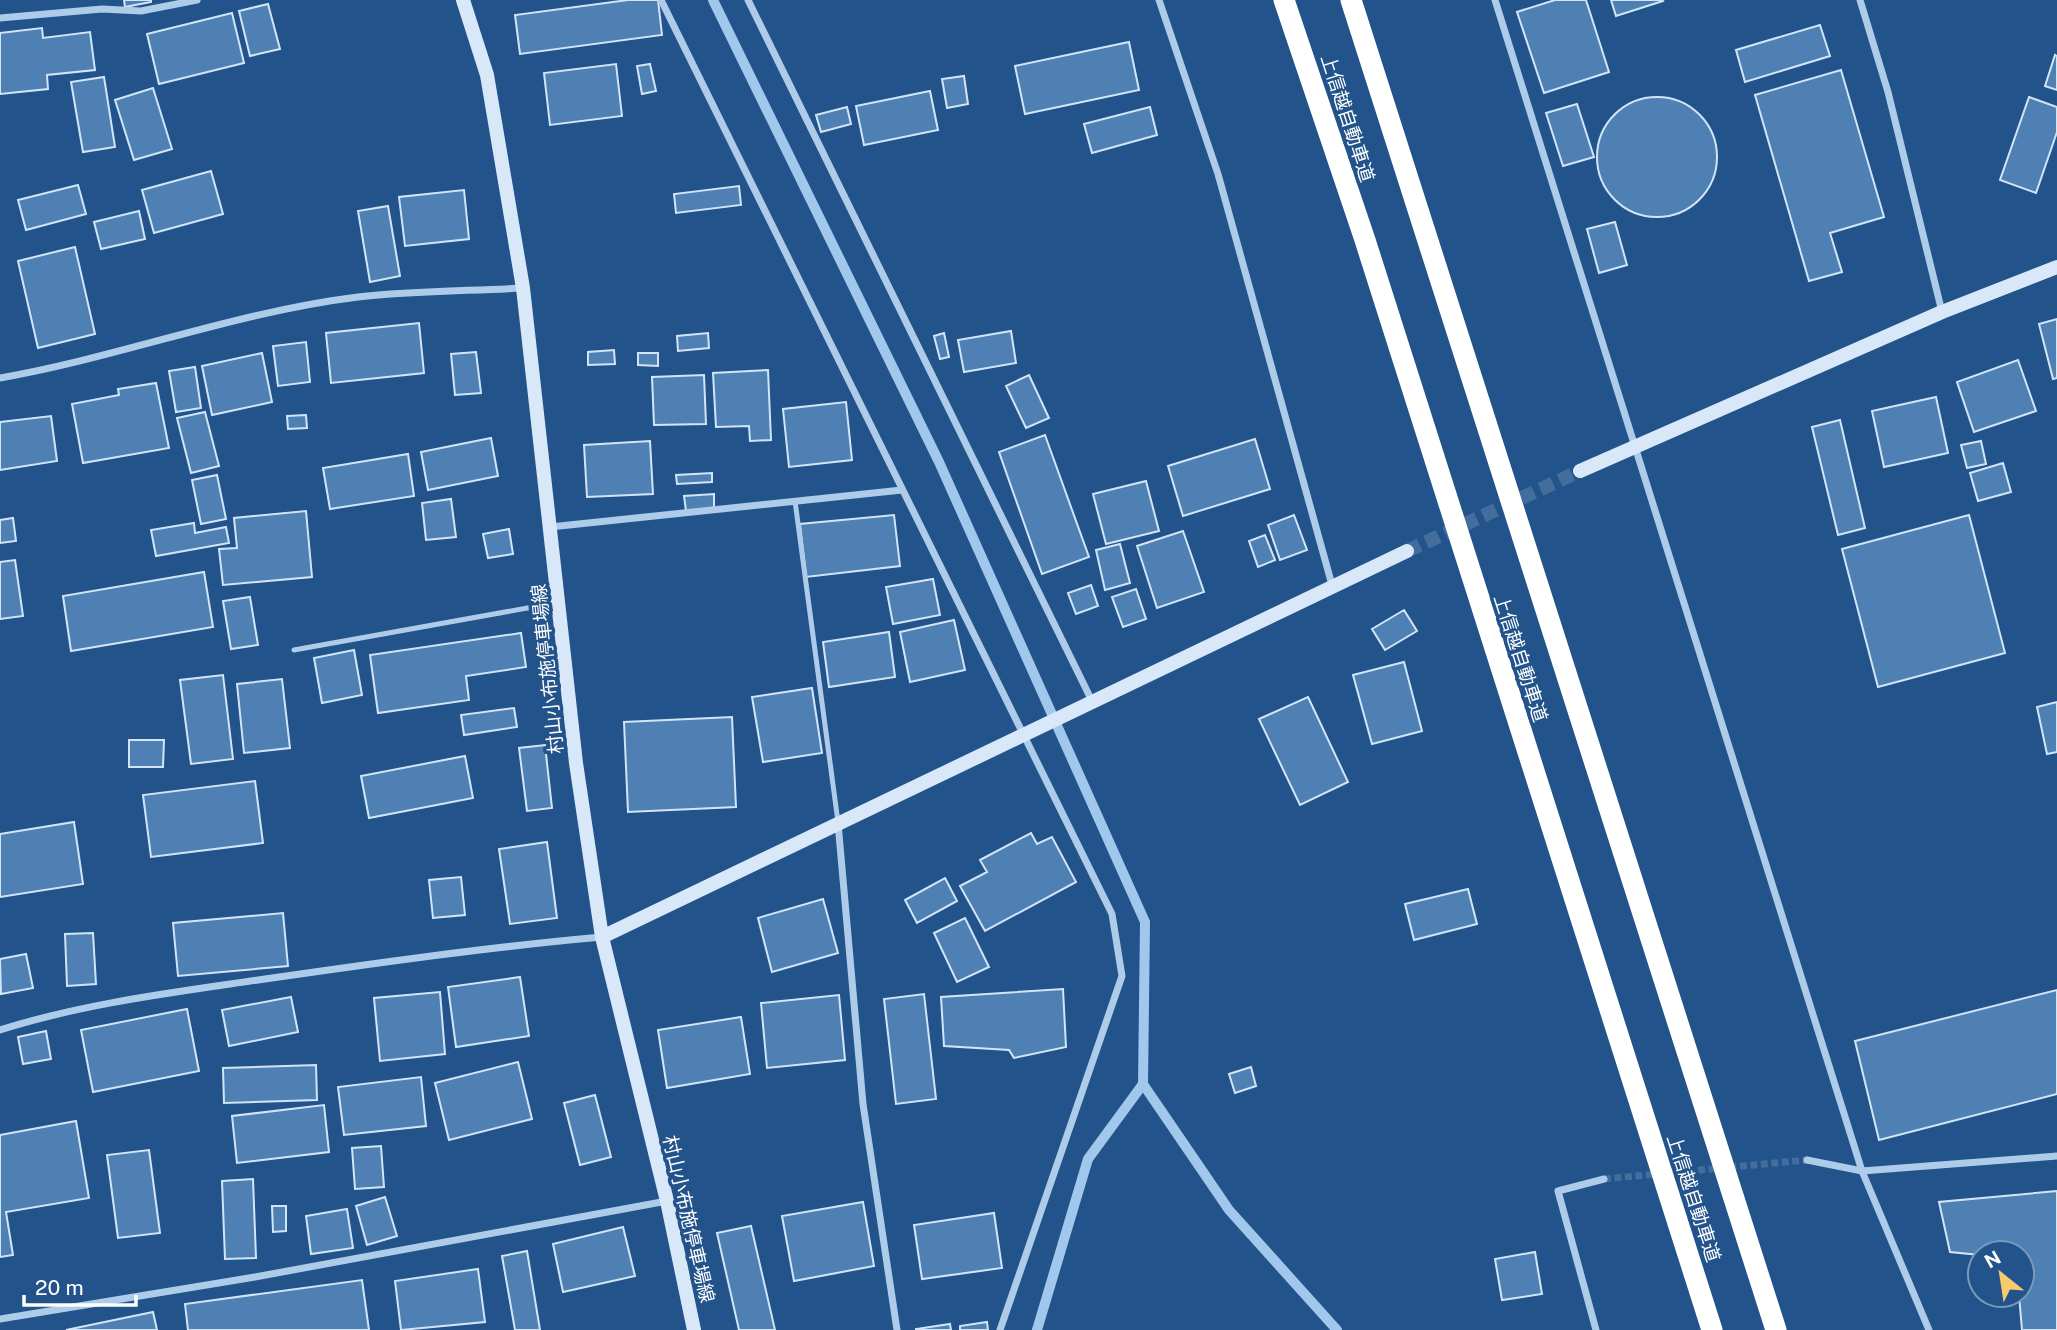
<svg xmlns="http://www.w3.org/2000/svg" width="2057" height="1330" viewBox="0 0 2057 1330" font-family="'Public Sans','Noto Sans JP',sans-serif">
	<rect width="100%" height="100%" fill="#22538a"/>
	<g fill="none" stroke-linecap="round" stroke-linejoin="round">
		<!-- stream -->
		<path stroke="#a2c7ec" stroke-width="10" d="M 713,0 L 939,462 L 1145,922 L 1143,1084 L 1088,1159 L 1037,1330
			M 1143,1084 L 1229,1210 L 1337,1330"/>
	</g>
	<!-- building -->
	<path fill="#4f80b3" stroke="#d2e5f8" stroke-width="2" d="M 124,0 L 151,0 L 151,2 L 125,7 Z
		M 628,0 L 658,0 L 662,35 L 520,54 L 515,15 Z
		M 1555,0 L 1586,0 L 1609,72 L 1544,93 L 1517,12 Z
		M 1611,0 L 1662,0 L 1663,1 L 1616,16 Z
		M 268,4 L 280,49 L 250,56 L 239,11 Z
		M 232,13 L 244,63 L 159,84 L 147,34 Z
		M 1820,25 L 1830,56 L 1745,82 L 1736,50 Z
		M 42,28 L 43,38 L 90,32 L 95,70 L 47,75 L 48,89 L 0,94 L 0,33 Z
		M 1129,42 L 1139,90 L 1025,114 L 1015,66 Z
		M 2055,55 L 2057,56 L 2057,90 L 2045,86 Z
		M 616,64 L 622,116 L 550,125 L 544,73 Z
		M 650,64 L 656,91 L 642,94 L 637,66 Z
		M 1841,70 L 1884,217 L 1830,233 L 1842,272 L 1809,281 L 1755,95 Z
		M 964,76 L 968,104 L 947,108 L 942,79 Z
		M 104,77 L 115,147 L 83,152 L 71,82 Z
		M 153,88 L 172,149 L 134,160 L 115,100 Z
		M 930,91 L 938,130 L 864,145 L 856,106 Z
		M1597 157a60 60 0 1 1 120 0a60 60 0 1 1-120 0Z
		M 2029,97 L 2057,107 L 2057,132 L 2036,193 L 2000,180 Z
		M 1577,104 L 1594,157 L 1563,166 L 1546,113 Z
		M 847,107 L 851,124 L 821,132 L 816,115 Z
		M 1150,107 L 1157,135 L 1092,153 L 1084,124 Z
		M 211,171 L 223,214 L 154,233 L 142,190 Z
		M 78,185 L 86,214 L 26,230 L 18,200 Z
		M 739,186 L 741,205 L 676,213 L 674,194 Z
		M 464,190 L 469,239 L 405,246 L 399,197 Z
		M 388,206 L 400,276 L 370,282 L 358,211 Z
		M 139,211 L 145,239 L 101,249 L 94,222 Z
		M 1615,222 L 1627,265 L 1599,273 L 1587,229 Z
		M 75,247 L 95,334 L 38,348 L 18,261 Z
		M 2057,319 L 2057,378 L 2053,379 L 2039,324 Z
		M 419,323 L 424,373 L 331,383 L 326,333 Z
		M 1011,331 L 1016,363 L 964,372 L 958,340 Z
		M 708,333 L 709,348 L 678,351 L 677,336 Z
		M 944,333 L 949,357 L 940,359 L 934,336 Z
		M 306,342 L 310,382 L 278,386 L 273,346 Z
		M 614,350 L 615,364 L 588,365 L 588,352 Z
		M 476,352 L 481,393 L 455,395 L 451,354 Z
		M 262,353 L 272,402 L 212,415 L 202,366 Z
		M 638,353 L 658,353 L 658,366 L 638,365 Z
		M 2018,360 L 2036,411 L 1974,432 L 1957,382 Z
		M 195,367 L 201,408 L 176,412 L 169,371 Z
		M 768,370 L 771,440 L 750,441 L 749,426 L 716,427 L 713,373 Z
		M 704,375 L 706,424 L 654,425 L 652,377 Z
		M 1029,375 L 1049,418 L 1026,428 L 1006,386 Z
		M 156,383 L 169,448 L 83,463 L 72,404 L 119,395 L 118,389 Z
		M 1936,397 L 1948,453 L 1884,467 L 1872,411 Z
		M 846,402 L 852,460 L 789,467 L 783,409 Z
		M 205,412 L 219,466 L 191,473 L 177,418 Z
		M 306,415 L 307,428 L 288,429 L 287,416 Z
		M 51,416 L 57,461 L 0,470 L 0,422 Z
		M 1840,420 L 1865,528 L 1838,535 L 1812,427 Z
		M 1045,435 L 1089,557 L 1042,574 L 999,452 Z
		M 491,438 L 498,476 L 428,490 L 421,452 Z
		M 1255,439 L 1270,489 L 1183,516 L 1168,466 Z
		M 650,441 L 653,494 L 587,497 L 584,445 Z
		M 1981,441 L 1986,464 L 1967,468 L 1961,445 Z
		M 408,454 L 414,496 L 330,509 L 323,468 Z
		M 2003,463 L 2011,492 L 1978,501 L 1970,473 Z
		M 712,473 L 712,482 L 677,484 L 676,475 Z
		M 217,475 L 226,519 L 201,524 L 192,480 Z
		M 1146,481 L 1159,531 L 1106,544 L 1093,494 Z
		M 714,494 L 714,508 L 686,511 L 684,496 Z
		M 451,499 L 456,537 L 426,540 L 422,503 Z
		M 306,511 L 312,577 L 223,585 L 219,549 L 237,548 L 234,518 Z
		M 894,515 L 900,566 L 806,577 L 800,524 Z
		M 1294,515 L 1307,550 L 1280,560 L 1268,525 Z
		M 1969,515 L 2005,653 L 1878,687 L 1842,549 Z
		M 13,518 L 16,541 L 0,543 L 0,520 Z
		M 194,523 L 195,533 L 226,527 L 229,543 L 156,556 L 151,530 Z
		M 509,529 L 513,554 L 488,558 L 483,534 Z
		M 1183,531 L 1204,592 L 1157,608 L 1137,546 Z
		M 1265,535 L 1275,560 L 1258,567 L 1249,541 Z
		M 1120,544 L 1130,583 L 1105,590 L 1096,550 Z
		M 15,560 L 23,616 L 0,619 L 0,562 Z
		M 204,572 L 213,627 L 71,651 L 63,596 Z
		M 933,579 L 940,615 L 893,624 L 886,587 Z
		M 1091,585 L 1098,606 L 1076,614 L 1068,593 Z
		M 1136,589 L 1146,619 L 1123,627 L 1112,597 Z
		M 250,597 L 258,645 L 231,649 L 223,601 Z
		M 1404,610 L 1417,631 L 1385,650 L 1372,629 Z
		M 954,620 L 965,670 L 910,682 L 900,632 Z
		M 889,632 L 895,677 L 829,687 L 823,642 Z
		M 521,633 L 526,667 L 466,676 L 469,700 L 378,713 L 370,655 Z
		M 354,650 L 362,695 L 322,703 L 314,658 Z
		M 1404,662 L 1422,731 L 1372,744 L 1353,675 Z
		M 223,675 L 233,759 L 191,764 L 180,680 Z
		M 282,679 L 290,748 L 244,753 L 237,684 Z
		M 812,688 L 822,753 L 763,762 L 752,697 Z
		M 1308,697 L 1348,782 L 1300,805 L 1259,719 Z
		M 2057,702 L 2057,752 L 2047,754 L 2037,707 Z
		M 514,708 L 517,727 L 464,735 L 461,715 Z
		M 732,717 L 736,807 L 628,812 L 624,722 Z
		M 129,740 L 164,740 L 163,767 L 129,767 Z
		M 545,745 L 552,808 L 527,811 L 519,748 Z
		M 465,756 L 473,798 L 369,818 L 361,776 Z
		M 255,781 L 263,843 L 151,857 L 143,795 Z
		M 74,822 L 83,884 L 0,897 L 0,834 Z
		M 1031,833 L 1037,844 L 1052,837 L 1076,882 L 985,931 L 960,886 L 987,872 L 980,860 Z
		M 547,842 L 557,918 L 510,924 L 499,849 Z
		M 461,877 L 465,915 L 433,918 L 429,880 Z
		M 945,878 L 957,901 L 917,923 L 905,900 Z
		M 1468,889 L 1477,924 L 1414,940 L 1405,904 Z
		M 823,899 L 838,953 L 772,972 L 758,918 Z
		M 283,913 L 288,966 L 178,976 L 173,923 Z
		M 965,918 L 989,967 L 957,982 L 934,933 Z
		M 93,933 L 96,984 L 67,986 L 65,934 Z
		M 26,954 L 33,988 L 1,994 L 0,959 Z
		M 520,977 L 529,1036 L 456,1047 L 448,987 Z
		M 1063,989 L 1066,1047 L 1014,1058 L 1009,1050 L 944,1046 L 941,997 Z
		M 2057,990 L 2057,1094 L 1879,1140 L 1855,1041 Z
		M 440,992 L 445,1054 L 380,1061 L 374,998 Z
		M 924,994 L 936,1099 L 896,1104 L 884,999 Z
		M 839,995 L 845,1060 L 767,1068 L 761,1003 Z
		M 291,997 L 298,1032 L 229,1046 L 222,1010 Z
		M 187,1009 L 199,1071 L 93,1092 L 81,1030 Z
		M 741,1017 L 750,1074 L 667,1088 L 658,1030 Z
		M 46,1031 L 51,1059 L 23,1064 L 18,1037 Z
		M 518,1062 L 532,1119 L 449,1140 L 435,1083 Z
		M 316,1065 L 317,1100 L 224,1103 L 223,1068 Z
		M 1251,1067 L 1256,1086 L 1235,1093 L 1229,1074 Z
		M 421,1077 L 426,1126 L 344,1135 L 338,1087 Z
		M 595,1095 L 611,1157 L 580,1165 L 564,1103 Z
		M 324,1105 L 329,1152 L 237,1163 L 232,1116 Z
		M 76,1121 L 89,1198 L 6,1212 L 13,1255 L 0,1257 L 0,1135 Z
		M 381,1146 L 384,1187 L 355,1189 L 352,1148 Z
		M 149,1150 L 160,1233 L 118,1238 L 107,1155 Z
		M 253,1179 L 256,1258 L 225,1259 L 222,1181 Z
		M 2057,1191 L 2057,1330 L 2022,1330 L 2019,1295 L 2022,1295 L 2022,1253 L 1980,1255 L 1950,1252 L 1939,1202 Z
		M 385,1197 L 397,1236 L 367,1245 L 356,1206 Z
		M 863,1202 L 874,1266 L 794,1281 L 782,1216 Z
		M 272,1206 L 286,1206 L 286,1231 L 273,1232 Z
		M 347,1209 L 353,1248 L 311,1254 L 306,1216 Z
		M 994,1213 L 1002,1268 L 922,1279 L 914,1225 Z
		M 751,1226 L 775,1330 L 739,1330 L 717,1233 Z
		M 623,1227 L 635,1276 L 563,1292 L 553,1244 Z
		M 527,1251 L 540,1330 L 515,1330 L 502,1256 Z
		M 1535,1252 L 1542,1294 L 1502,1300 L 1495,1259 Z
		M 478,1269 L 485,1322 L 401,1330 L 395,1281 Z
		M 362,1280 L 369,1330 L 188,1330 L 185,1304 Z
		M 153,1312 L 157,1330 L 66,1330 Z
		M 987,1322 L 988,1330 L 960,1330 L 960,1326 Z
		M 950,1324 L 951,1330 L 916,1330 L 916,1329 Z"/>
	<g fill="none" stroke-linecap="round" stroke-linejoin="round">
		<!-- street-tunnel -->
		<path stroke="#436d9c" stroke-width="7" stroke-dasharray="7 3.5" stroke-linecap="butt" d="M 1604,1179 L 1807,1160"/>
		<!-- secondary-tunnel -->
		<path stroke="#436d9c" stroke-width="14" stroke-dasharray="14 7" stroke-linecap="butt" d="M 1407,551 L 1580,471"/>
		<!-- lane -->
		<path stroke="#aeccea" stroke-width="5" d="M 795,501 L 838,822
			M 294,650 L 555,603"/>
		<!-- street -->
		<path stroke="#aeccea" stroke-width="7" d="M 661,0 L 1112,914 L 1122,976 L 1000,1330
			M 748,0 L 1092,701
			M 1159,0 L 1218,174 L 1332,585
			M 1495,0 L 1862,1171 L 1929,1330
			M 1860,0 L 1888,92 L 1942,312
			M 0,18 L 102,9 L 141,11 L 197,0
			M 0,378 C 120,357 236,312 358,297 C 412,291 468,291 523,288
			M 550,527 L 902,490
			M 838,823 L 863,1104 L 897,1330
			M 0,1030 C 85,1003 177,992 265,979 C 377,963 489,947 602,937
			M 1807,1160 L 1862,1171 L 2057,1156
			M 0,1319 L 255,1277 L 667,1201
			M 1596,1330 L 1558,1191 L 1604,1179"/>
		<!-- secondary -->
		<path stroke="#d9e8f8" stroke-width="14" d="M 463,0 L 487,75 L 523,288 L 576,763 L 602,937 L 667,1201 L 694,1330
			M 1580,471 L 1942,312 L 2057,267
			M 602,937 L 1407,551"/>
		<!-- highway -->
		<path stroke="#fff" stroke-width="21" d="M 1284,0 L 1365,240 L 1712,1330
			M 1351,0 L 1776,1330"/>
	</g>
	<g text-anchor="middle" stroke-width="7" stroke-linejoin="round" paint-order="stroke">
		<!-- street labels -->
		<g font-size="19" fill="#fff" stroke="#22538a">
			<text transform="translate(1348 118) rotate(72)" y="7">上信越自動車道</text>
			<text transform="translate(1521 658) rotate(72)" y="7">上信越自動車道</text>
			<text transform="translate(547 669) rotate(-96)" y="7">村山小布施停車場線</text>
			<text transform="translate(1694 1198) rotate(72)" y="7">上信越自動車道</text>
			<text transform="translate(689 1219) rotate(77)" y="7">村山小布施停車場線</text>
		</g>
	</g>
	<!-- north arrow -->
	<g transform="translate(2001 1274) rotate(330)"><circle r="33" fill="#22538a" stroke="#7a98b9" stroke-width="2"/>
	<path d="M0-5L12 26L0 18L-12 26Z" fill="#f7ca70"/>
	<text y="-10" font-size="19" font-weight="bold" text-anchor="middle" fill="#ffffff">N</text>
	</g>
	<!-- scale -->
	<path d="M24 1295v10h112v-10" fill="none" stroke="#ffffff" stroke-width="3.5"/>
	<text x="35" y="1295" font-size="21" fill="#ffffff" stroke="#22538a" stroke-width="5" paint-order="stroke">20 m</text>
</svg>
